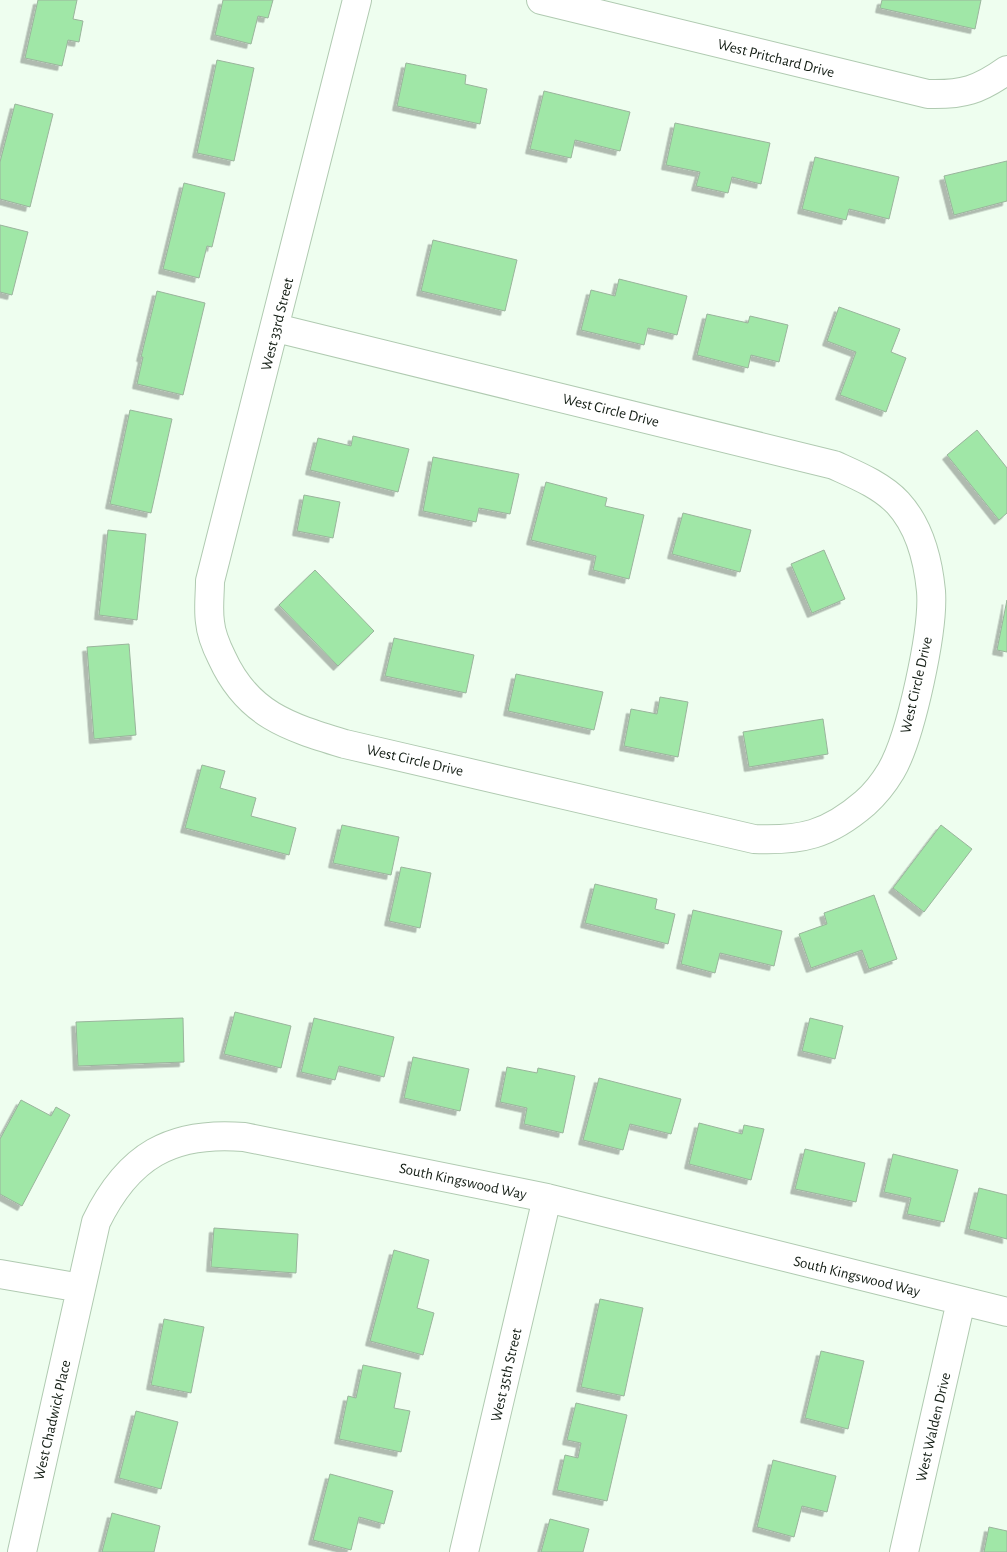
<svg xmlns="http://www.w3.org/2000/svg" width="1007" height="1552" viewBox="0 0 1007 1552" font-family="'Alegreya Sans',sans-serif">
	<defs>
		<filter id="shadow"><feDropShadow dx="-4.5" dy="4.5" stdDeviation="0" flood-color="#0004"/></filter>
	</defs>
	<rect width="100%" height="100%" fill="#eefeef"/>
	<!-- building -->
	<path fill="#a0e7a7" stroke="#9ab49c" filter="url(#shadow)" d="M 38,0 L 77,0 L 73,19 L 83,21 L 79,42 L 68,40 L 62,66 L 25,58 Z
		M 223,0 L 273,0 L 268,18 L 258,16 L 251,44 L 215,35 Z
		M 882,0 L 981,0 L 975,29 L 880,8 Z
		M 217,60 L 254,68 L 234,161 L 197,153 Z
		M 406,63 L 466,75 L 465,84 L 487,89 L 480,124 L 397,106 Z
		M 544,91 L 630,112 L 620,151 L 575,140 L 571,158 L 530,149 Z
		M 15,104 L 53,114 L 30,207 L 0,199 L 0,162 Z
		M 675,123 L 770,143 L 761,184 L 732,177 L 728,193 L 696,186 L 700,172 L 666,165 Z
		M 815,157 L 899,177 L 889,219 L 849,209 L 846,220 L 802,209 Z
		M 1007,161 L 1007,201 L 954,215 L 944,176 Z
		M 184,183 L 225,193 L 212,247 L 207,246 L 199,278 L 163,269 Z
		M 0,225 L 28,232 L 12,295 L 0,292 Z
		M 433,240 L 517,260 L 505,311 L 421,291 Z
		M 619,279 L 687,296 L 677,335 L 648,328 L 644,345 L 581,330 L 591,290 L 615,296 Z
		M 157,291 L 205,303 L 183,395 L 137,384 L 143,357 L 141,357 Z
		M 839,307 L 900,329 L 891,352 L 906,358 L 886,412 L 840,395 L 856,352 L 827,341 Z
		M 707,314 L 748,323 L 750,316 L 788,325 L 779,362 L 751,355 L 748,368 L 697,355 Z
		M 130,410 L 172,419 L 151,513 L 110,504 Z
		M 977,430 L 1007,468 L 1007,513 L 999,520 L 947,455 Z
		M 353,436 L 409,449 L 398,492 L 310,470 L 318,438 L 351,446 Z
		M 433,457 L 519,474 L 510,514 L 479,508 L 476,522 L 423,511 Z
		M 546,482 L 607,498 L 605,506 L 644,515 L 629,579 L 593,570 L 596,556 L 531,540 Z
		M 304,495 L 340,502 L 333,538 L 297,531 Z
		M 683,513 L 751,530 L 740,572 L 672,554 Z
		M 108,530 L 146,534 L 137,620 L 99,615 Z
		M 824,550 L 845,599 L 812,613 L 791,564 Z
		M 315,570 L 374,631 L 338,666 L 279,605 Z
		M 1007,600 L 1007,652 L 997,650 Z
		M 394,638 L 474,655 L 466,693 L 385,676 Z
		M 129,644 L 136,735 L 94,739 L 87,647 Z
		M 516,674 L 603,692 L 594,730 L 508,711 Z
		M 660,697 L 688,702 L 678,757 L 624,746 L 631,709 L 657,714 Z
		M 823,719 L 828,754 L 749,767 L 743,732 Z
		M 202,765 L 225,771 L 220,788 L 256,798 L 251,816 L 296,828 L 289,855 L 185,828 Z
		M 342,825 L 399,837 L 391,875 L 333,863 Z
		M 941,825 L 972,849 L 924,912 L 893,888 Z
		M 401,867 L 431,873 L 420,928 L 389,921 Z
		M 595,884 L 657,899 L 655,909 L 675,914 L 668,944 L 585,923 Z
		M 874,895 L 897,959 L 869,969 L 862,950 L 811,968 L 799,934 L 827,924 L 824,913 Z
		M 693,910 L 782,931 L 774,966 L 720,953 L 715,973 L 681,964 Z
		M 235,1012 L 291,1026 L 281,1068 L 224,1054 Z
		M 183,1018 L 184,1062 L 78,1066 L 76,1022 Z
		M 314,1018 L 394,1037 L 384,1077 L 339,1066 L 335,1080 L 301,1072 Z
		M 810,1018 L 843,1026 L 835,1059 L 802,1051 Z
		M 413,1057 L 469,1069 L 460,1111 L 404,1098 Z
		M 507,1067 L 537,1073 L 538,1068 L 575,1076 L 563,1133 L 524,1124 L 527,1108 L 500,1102 Z
		M 599,1078 L 681,1099 L 671,1134 L 630,1124 L 623,1150 L 583,1140 Z
		M 21,1100 L 51,1116 L 56,1107 L 70,1115 L 22,1206 L 0,1194 L 0,1139 Z
		M 699,1123 L 742,1134 L 744,1125 L 764,1129 L 751,1180 L 689,1164 Z
		M 805,1149 L 865,1163 L 856,1202 L 795,1189 Z
		M 893,1154 L 958,1170 L 944,1222 L 907,1214 L 911,1198 L 884,1192 Z
		M 979,1188 L 1007,1195 L 1007,1239 L 969,1229 Z
		M 214,1228 L 298,1234 L 296,1273 L 211,1267 Z
		M 394,1250 L 429,1260 L 417,1308 L 434,1313 L 423,1355 L 370,1341 Z
		M 600,1299 L 643,1308 L 624,1396 L 581,1387 Z
		M 164,1319 L 204,1327 L 191,1393 L 151,1385 Z
		M 821,1351 L 864,1361 L 848,1429 L 805,1418 Z
		M 363,1365 L 401,1373 L 394,1408 L 410,1411 L 401,1452 L 339,1439 L 348,1396 L 356,1398 Z
		M 576,1403 L 627,1415 L 607,1501 L 557,1490 L 565,1455 L 578,1458 L 581,1443 L 567,1440 Z
		M 136,1411 L 178,1422 L 161,1489 L 119,1478 Z
		M 773,1460 L 836,1476 L 827,1512 L 802,1506 L 794,1537 L 757,1527 Z
		M 330,1474 L 393,1491 L 384,1524 L 359,1517 L 351,1550 L 313,1540 Z
		M 112,1513 L 160,1526 L 154,1552 L 102,1552 Z
		M 550,1519 L 589,1529 L 583,1552 L 541,1552 Z
		M 989,1527 L 1007,1531 L 1007,1552 L 984,1552 Z"/>
	<g fill="none" stroke-linecap="round" stroke-linejoin="round">
		<!-- street casing -->
		<g stroke="#b0cab1" stroke-width="30">
			<path id="street" d="M 541,0 L 928,94 C 963,95 979,90 1007,70
				M 276,328 L 834,465 C 856,475 881,485 898,503 C 920,527 928,560 931,591 C 934,629 911,737 891,771 C 885,781 874,795 865,803 C 828,835 801,841 754,839 L 345,744 C 289,727 248,715 222,658 C 217,648 211,634 210,622 C 208,609 210,594 210,581 L 357,0
				M 0,1274 L 81,1288
				M 22,1552 L 96,1222 C 128,1156 171,1131 244,1137 L 547,1198 L 1007,1312
				M 464,1552 L 547,1198
				M 904,1552 L 961,1301"/>
		</g>
		<!-- street -->
		<use href="#street" stroke="#fff" stroke-width="28"/>
	</g>
	<g text-anchor="middle" stroke-width="4.5" stroke-linejoin="round" paint-order="stroke">
		<!-- street labels -->
		<g font-size="15" fill="#121c13" stroke="#fff">
			<text transform="translate(776 58) rotate(14)" y="5">West Pritchard Drive</text>
			<text transform="translate(277 324) rotate(-76)" y="5">West 33rd Street</text>
			<text transform="translate(611 410) rotate(14)" y="5">West Circle Drive</text>
			<text transform="translate(916 685) rotate(-77)" y="5">West Circle Drive</text>
			<text transform="translate(415 760) rotate(13)" y="5">West Circle Drive</text>
			<text transform="translate(463 1181) rotate(12)" y="5">South Kingswood Way</text>
			<text transform="translate(857 1276) rotate(14)" y="5">South Kingswood Way</text>
			<text transform="translate(506 1375) rotate(-77)" y="5">West 35th Street</text>
			<text transform="translate(52 1420) rotate(-77)" y="5">West Chadwick Place</text>
			<text transform="translate(933 1427) rotate(-77)" y="5">West Walden Drive</text>
		</g>
	</g>
</svg>
